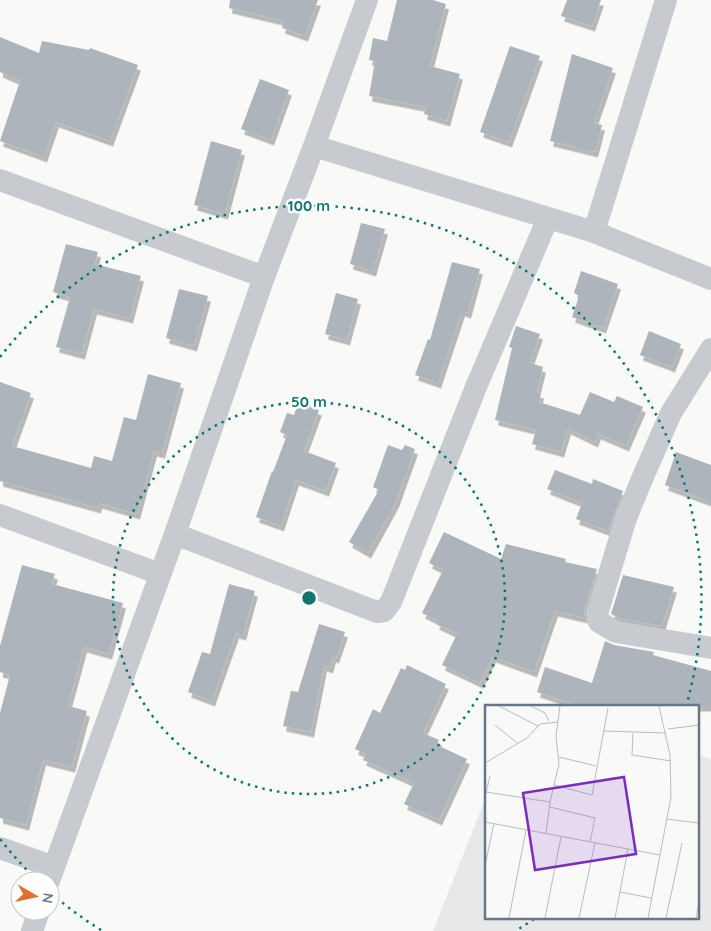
<svg xmlns="http://www.w3.org/2000/svg" width="711" height="931" viewBox="0 0 711 931" font-family="Quicksand,sans-serif">
	<defs>
		<filter id="shadow"><feDropShadow dx="3" dy="5.5" stdDeviation="0" flood-color="#0004"/></filter>
	</defs>
	<rect width="100%" height="100%" fill="#f9f9f7"/>
	<!-- built -->
	<path fill="#e7e8e8" d="M 697,754 L 711,759 L 711,931 L 433,931 L 486,797 L 486,917 L 697,917 Z"/>
	<!-- building -->
	<path fill="#aeb4bc" filter="url(#shadow)" d="M 230,0 L 318,0 L 305,36 L 282,28 L 284,21 L 229,8 Z
		M 397,0 L 433,0 L 446,4 L 430,66 L 460,74 L 447,121 L 424,114 L 426,107 L 369,96 L 375,61 L 369,60 L 373,38 L 387,41 Z
		M 567,0 L 601,0 L 592,26 L 561,16 Z
		M 0,37 L 39,53 L 42,41 L 89,50 L 90,48 L 138,65 L 110,141 L 56,122 L 44,157 L 0,141 L 20,81 L 0,72 Z
		M 510,46 L 540,56 L 509,142 L 480,132 Z
		M 572,54 L 613,68 L 594,123 L 602,125 L 595,152 L 550,141 Z
		M 260,79 L 289,90 L 271,140 L 241,129 Z
		M 211,141 L 242,150 L 225,214 L 194,205 Z
		M 361,223 L 385,229 L 373,271 L 350,264 Z
		M 66,244 L 98,252 L 95,264 L 141,276 L 130,318 L 94,309 L 82,354 L 56,347 L 70,297 L 53,292 Z
		M 452,262 L 480,269 L 468,313 L 462,311 L 438,383 L 415,375 L 428,339 L 430,340 Z
		M 581,271 L 618,284 L 603,328 L 572,317 L 579,296 L 574,293 Z
		M 179,289 L 208,296 L 194,346 L 166,338 Z
		M 336,293 L 358,299 L 347,340 L 325,334 Z
		M 516,326 L 540,334 L 530,363 L 543,367 L 537,392 L 541,393 L 539,402 L 580,415 L 590,392 L 614,402 L 617,396 L 643,407 L 626,446 L 598,434 L 595,442 L 568,429 L 561,452 L 532,444 L 536,430 L 495,420 L 512,348 L 509,347 Z
		M 649,331 L 681,344 L 672,367 L 640,355 Z
		M 148,374 L 181,383 L 162,453 L 154,451 L 137,514 L 99,503 L 98,508 L 0,481 L 0,382 L 31,393 L 12,446 L 91,468 L 94,456 L 112,461 L 124,417 L 136,420 Z
		M 298,403 L 319,410 L 304,451 L 336,463 L 326,491 L 296,480 L 281,526 L 256,517 L 272,471 L 273,472 L 287,435 L 280,432 L 287,413 L 294,415 Z
		M 388,445 L 402,450 L 405,445 L 415,449 L 396,502 L 368,553 L 349,542 L 379,490 L 373,487 Z
		M 676,452 L 711,465 L 711,502 L 665,485 Z
		M 555,470 L 592,484 L 593,479 L 623,491 L 608,531 L 576,519 L 582,503 L 547,489 Z
		M 444,532 L 501,559 L 506,544 L 566,559 L 565,562 L 597,569 L 584,610 L 585,618 L 555,611 L 534,672 L 493,657 L 480,683 L 442,665 L 457,634 L 436,624 L 438,621 L 422,613 L 443,570 L 429,563 Z
		M 22,565 L 55,574 L 52,584 L 123,603 L 109,654 L 84,647 L 68,706 L 87,711 L 72,767 L 43,760 L 26,825 L 0,818 L 0,713 L 10,675 L 0,672 L 0,646 Z
		M 623,575 L 674,587 L 662,626 L 621,619 L 611,614 Z
		M 229,584 L 255,591 L 243,635 L 236,633 L 212,701 L 188,692 L 202,652 L 210,654 Z
		M 319,624 L 345,632 L 336,658 L 333,657 L 330,668 L 324,666 L 311,732 L 283,726 L 291,691 L 298,692 Z
		M 605,641 L 614,645 L 654,652 L 653,655 L 711,671 L 711,706 L 578,706 L 537,692 L 545,667 L 592,683 Z
		M 407,665 L 446,684 L 423,733 L 439,740 L 437,745 L 467,759 L 439,820 L 404,804 L 414,783 L 363,760 L 366,754 L 355,749 L 373,709 L 380,713 L 401,668 L 405,670 Z"/>
	<g fill="none" stroke-linecap="round" stroke-linejoin="round">
		<!-- minor -->
		<path stroke="#c7cace" stroke-width="22" d="M 314,146 L 594,232 L 666,0
			M 0,180 L 264,277
			M 594,232 L 711,279
			M 711,349 L 671,413 L 642,479 L 626,518 L 597,614 L 599,622 L 616,632 L 711,648
			M 0,515 L 160,574
			M 175,534 L 377,612 L 384,611 L 391,602 L 476,387 L 548,218
			M 0,848 L 54,867
			M 49,881 L 175,534 L 264,277 L 314,146 L 367,0
			M 32,931 L 39,911"/>
	</g>
	<!-- distance rings -->
	<g fill="none" stroke="#0f766e" stroke-width="2.5" stroke-dasharray="2.5 5">
		<circle cx="309" cy="598" r="196"/>
		<path d="M534 919A392 392 0 0 1 517 930M101 930A392 392 0 0 1 52 894M37 880A392 392 0 0 1 0 839M0 357A392 392 0 0 1 687 703"/>
	</g>
	<!-- overview -->
	<g transform="translate(485 705)">
		<rect width="214" height="214" fill="#f9f9f7"/>
		<path fill="none" stroke="#b6bdc4" stroke-width="1" d="M 14,1 L 53,21M 46,1 L 60,8 L 64,16M 10,20 L 32,38M 183,24 L 214,20M 119,26 L 181,28M 148,28 L 147,50 L 186,56M 74,52 L 111,61M 0,58 L 42,33 L 55,19 L 73,17M 69,80 L 107,90 L 123,3M 1,87 L 65,97 L 61,128M 0,92 L 5,71M 65,97 L 74,59 L 71,31 L 75,1M 65,102 L 110,113 L 105,137M 181,114 L 214,118M 0,117 L 175,150M 0,161 L 9,118M 135,187 L 166,193M 24,213 L 41,125M 60,213 L 76,132M 94,213 L 110,138M 130,213 L 143,144M 163,213 L 186,92 L 185,50 L 174,1M 181,213 L 197,138M 211,213 L 214,198"/>
		<path fill="#7b2cbf" fill-opacity="0.15" stroke="#7b2cbf" stroke-width="2.5" d="M 139,72 L 151,149 L 50,165 L 38,88 Z"/>
		<rect width="214" height="214" fill="none" stroke="#697688" stroke-width="2.5"/>
	</g>
	<circle cx="309" cy="598" r="8" fill="#0f766e" stroke="#fff" stroke-width="2.5"/>
	<g font-size="15" text-anchor="middle" font-weight="bold" fill="#0f766e" stroke="#fff" stroke-width="5" stroke-linejoin="round" paint-order="stroke">
		<text x="309" y="211">100 m</text>
		<text x="309" y="407">50 m</text>
	</g>
	<!-- north arrow -->
	<g transform="translate(35 896) rotate(99)"><circle r="24" fill="#ffffff" stroke="#c3c8cf"/>
	<path d="M0-4L9 19L0 12L-9 19Z" fill="#e06f31"/>
	<text y="-8" font-size="14" font-weight="bold" text-anchor="middle" fill="#697688">N</text>
	</g>
</svg>
